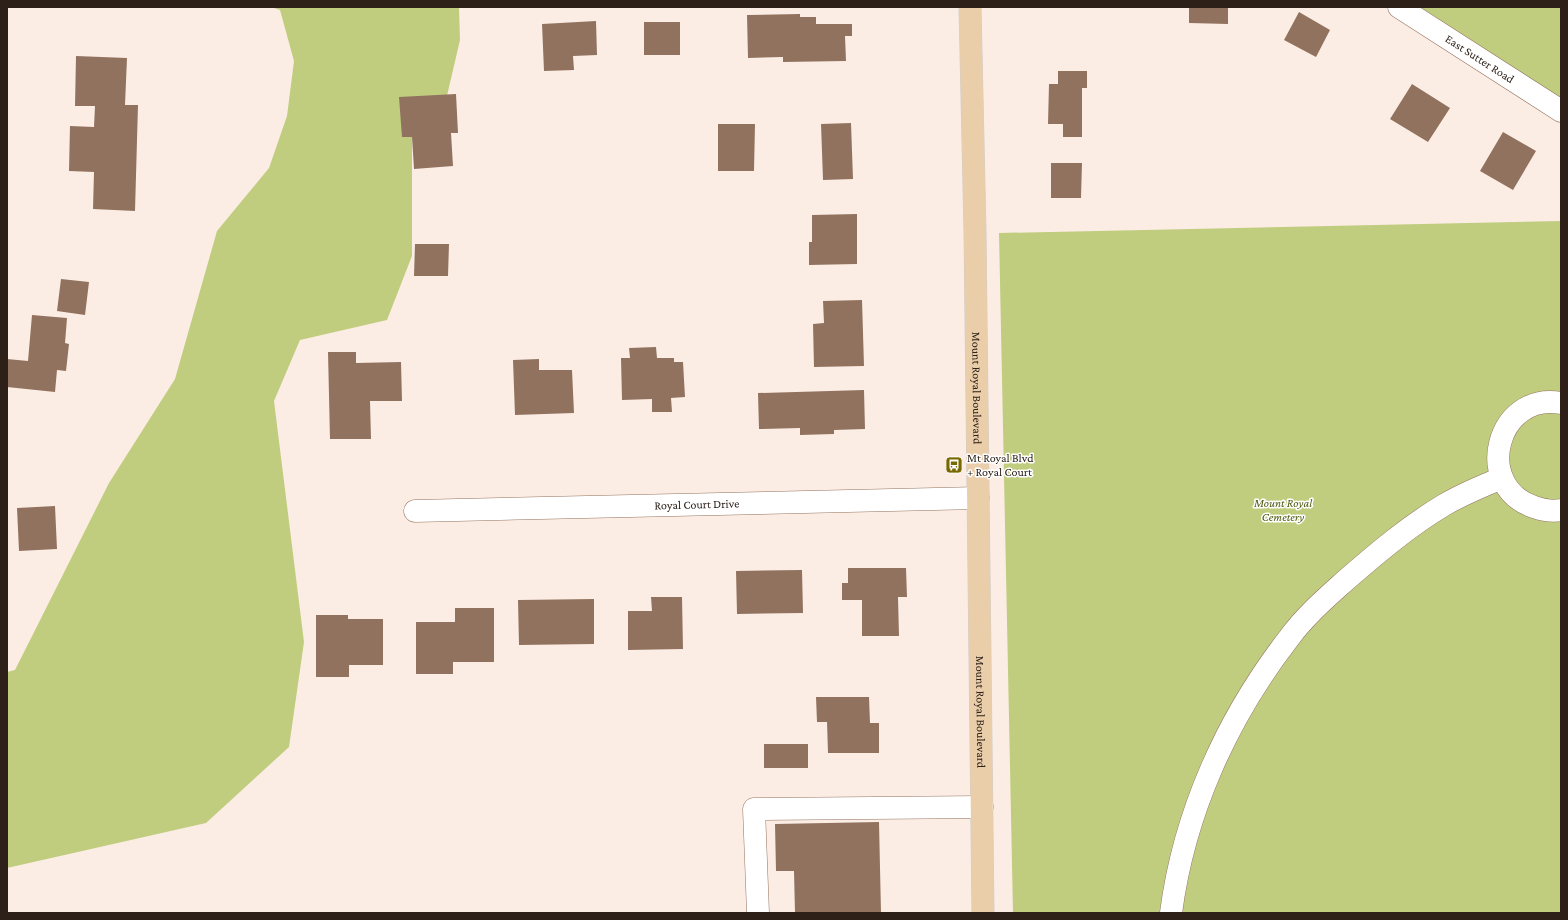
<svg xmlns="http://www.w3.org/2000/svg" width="1568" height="920" viewBox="0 0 1568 920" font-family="'Crimson Pro',serif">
	<rect width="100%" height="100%" fill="#fcede4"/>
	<!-- green -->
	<path fill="#c0cd7f" d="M 271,7 L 459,7 L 460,40 L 446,100 L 412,137 L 412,256 L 387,320 L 300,340 L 274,401 L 304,642 L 289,747 L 206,823 L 7,868 L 7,672 L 15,670 L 109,483 L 175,379 L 217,231 L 269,168 L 287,116 L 294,61 L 280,10 Z
		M 1399,7 L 1561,7 L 1561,111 Z
		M 1561,221 L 1561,913 L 1013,913 L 999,233 Z"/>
	<!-- building -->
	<path fill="#91725f" d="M 1189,7 L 1228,7 L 1228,24 L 1189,23 Z
		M 1299,12 L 1330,30 L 1316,57 L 1284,40 Z
		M 800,14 L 800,17 L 816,17 L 816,24 L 852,24 L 852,36 L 845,36 L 846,61 L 783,62 L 783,57 L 748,58 L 747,15 Z
		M 596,21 L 597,55 L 573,56 L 574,70 L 544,71 L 542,24 Z
		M 644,22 L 680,22 L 680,55 L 644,55 Z
		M 76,56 L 127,58 L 125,105 L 138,105 L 135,211 L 93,209 L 94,172 L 69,171 L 70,126 L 94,127 L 95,106 L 75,106 Z
		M 1058,71 L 1087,71 L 1087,88 L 1082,88 L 1082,137 L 1063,137 L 1063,124 L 1048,124 L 1049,84 L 1058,84 Z
		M 1412,84 L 1450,108 L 1428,142 L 1390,119 Z
		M 456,94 L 458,133 L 451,133 L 453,166 L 414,169 L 412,137 L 402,137 L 399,97 Z
		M 851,123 L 853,179 L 823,180 L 821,124 Z
		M 718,124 L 755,124 L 754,171 L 718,171 Z
		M 1503,132 L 1536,151 L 1513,190 L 1480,171 Z
		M 1051,163 L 1082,163 L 1081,198 L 1051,198 Z
		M 857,214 L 857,264 L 809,265 L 809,242 L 812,242 L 812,215 Z
		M 415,244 L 449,244 L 448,276 L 414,276 Z
		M 61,279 L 89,282 L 85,315 L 57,311 Z
		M 862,300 L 864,366 L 814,367 L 813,324 L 824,323 L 823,301 Z
		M 32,315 L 67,318 L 65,343 L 69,344 L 66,371 L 57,370 L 55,392 L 7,387 L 7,359 L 28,361 Z
		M 656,347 L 657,358 L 674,358 L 674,362 L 683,362 L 685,397 L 671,398 L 672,412 L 652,412 L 652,399 L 622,400 L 621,358 L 630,358 L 629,348 Z
		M 328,352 L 356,352 L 356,363 L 401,362 L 402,401 L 370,401 L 371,439 L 330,439 Z
		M 539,359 L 539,370 L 572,370 L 574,413 L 515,415 L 513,360 Z
		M 864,390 L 865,429 L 834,430 L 834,434 L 800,435 L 800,428 L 759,429 L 758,393 Z
		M 55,506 L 57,549 L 19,551 L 17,508 Z
		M 848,568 L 906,568 L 907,597 L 898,597 L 899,636 L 862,636 L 862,600 L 842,600 L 842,583 L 848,583 Z
		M 802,570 L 803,613 L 737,614 L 736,571 Z
		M 651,597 L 682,597 L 683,649 L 628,650 L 628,611 L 652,611 Z
		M 594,599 L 594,644 L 519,645 L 518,600 Z
		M 455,608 L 494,608 L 494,662 L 453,662 L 453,674 L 416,674 L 416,622 L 455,622 Z
		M 316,615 L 348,615 L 348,619 L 383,619 L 383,665 L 349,665 L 349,677 L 316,677 Z
		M 816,697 L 869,697 L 870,723 L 879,723 L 879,753 L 828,753 L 827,722 L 817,722 Z
		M 764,744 L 808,744 L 808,768 L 764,768 Z
		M 879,822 L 881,913 L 795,913 L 794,871 L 776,871 L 775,824 Z"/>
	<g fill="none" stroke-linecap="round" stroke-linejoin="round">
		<!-- minor casing -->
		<g stroke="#947461" stroke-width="23">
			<g id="minor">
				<path id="s1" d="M 1399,7 L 1561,111"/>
				<path d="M 1561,403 C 1497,391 1472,486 1534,507 C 1543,510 1552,512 1561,510"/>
				<path id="s2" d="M 415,511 L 978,498"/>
				<path d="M 758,913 L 754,809 L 982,807"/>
				<path d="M 1171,913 C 1184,813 1227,718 1289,638 C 1305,616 1326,598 1346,580 C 1377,553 1409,526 1444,505 C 1463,494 1482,486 1502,478"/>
			</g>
		</g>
		<!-- major casing -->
		<g stroke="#d1cecc" stroke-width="23">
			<g id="major">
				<path id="s3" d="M 970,7 L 975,232 L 983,913"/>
			</g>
		</g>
		<!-- minor -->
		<use href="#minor" stroke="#fff" stroke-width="22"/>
		<!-- major -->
		<use href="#major" stroke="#eacea9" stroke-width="22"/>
	</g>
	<!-- icons -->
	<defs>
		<g id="bus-square" transform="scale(0.9)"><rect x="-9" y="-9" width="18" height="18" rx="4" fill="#796800" stroke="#fff"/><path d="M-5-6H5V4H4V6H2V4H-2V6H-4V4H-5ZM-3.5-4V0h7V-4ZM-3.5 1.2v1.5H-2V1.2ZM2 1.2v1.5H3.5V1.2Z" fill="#fff"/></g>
	</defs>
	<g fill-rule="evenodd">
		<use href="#bus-square" x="954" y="465"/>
	</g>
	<g text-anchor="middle" stroke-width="3" stroke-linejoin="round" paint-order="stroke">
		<!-- street labels -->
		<g font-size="12" fill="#2d2019" stroke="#fff">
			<text dy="4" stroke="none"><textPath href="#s1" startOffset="96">East Sutter Road</textPath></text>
			<text dy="4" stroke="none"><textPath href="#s3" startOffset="381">Mount Royal Boulevard</textPath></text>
			<text dy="4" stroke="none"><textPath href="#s2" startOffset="282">Royal Court Drive</textPath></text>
			<text dy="4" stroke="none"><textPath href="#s3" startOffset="705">Mount Royal Boulevard</textPath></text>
		</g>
		<!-- poi labels -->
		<g font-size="12" fill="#2d2019" stroke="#fff" text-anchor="start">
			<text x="967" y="462">Mt Royal Blvd<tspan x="967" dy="14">+ Royal Court</tspan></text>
		</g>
		<!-- park labels -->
		<g font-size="12" font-style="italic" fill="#4f580f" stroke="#fff">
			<text x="1283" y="507">Mount Royal<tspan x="1283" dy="14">Cemetery</tspan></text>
		</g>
	</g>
	<!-- border -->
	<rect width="1568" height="920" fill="none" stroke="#2d2019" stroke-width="16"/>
</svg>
